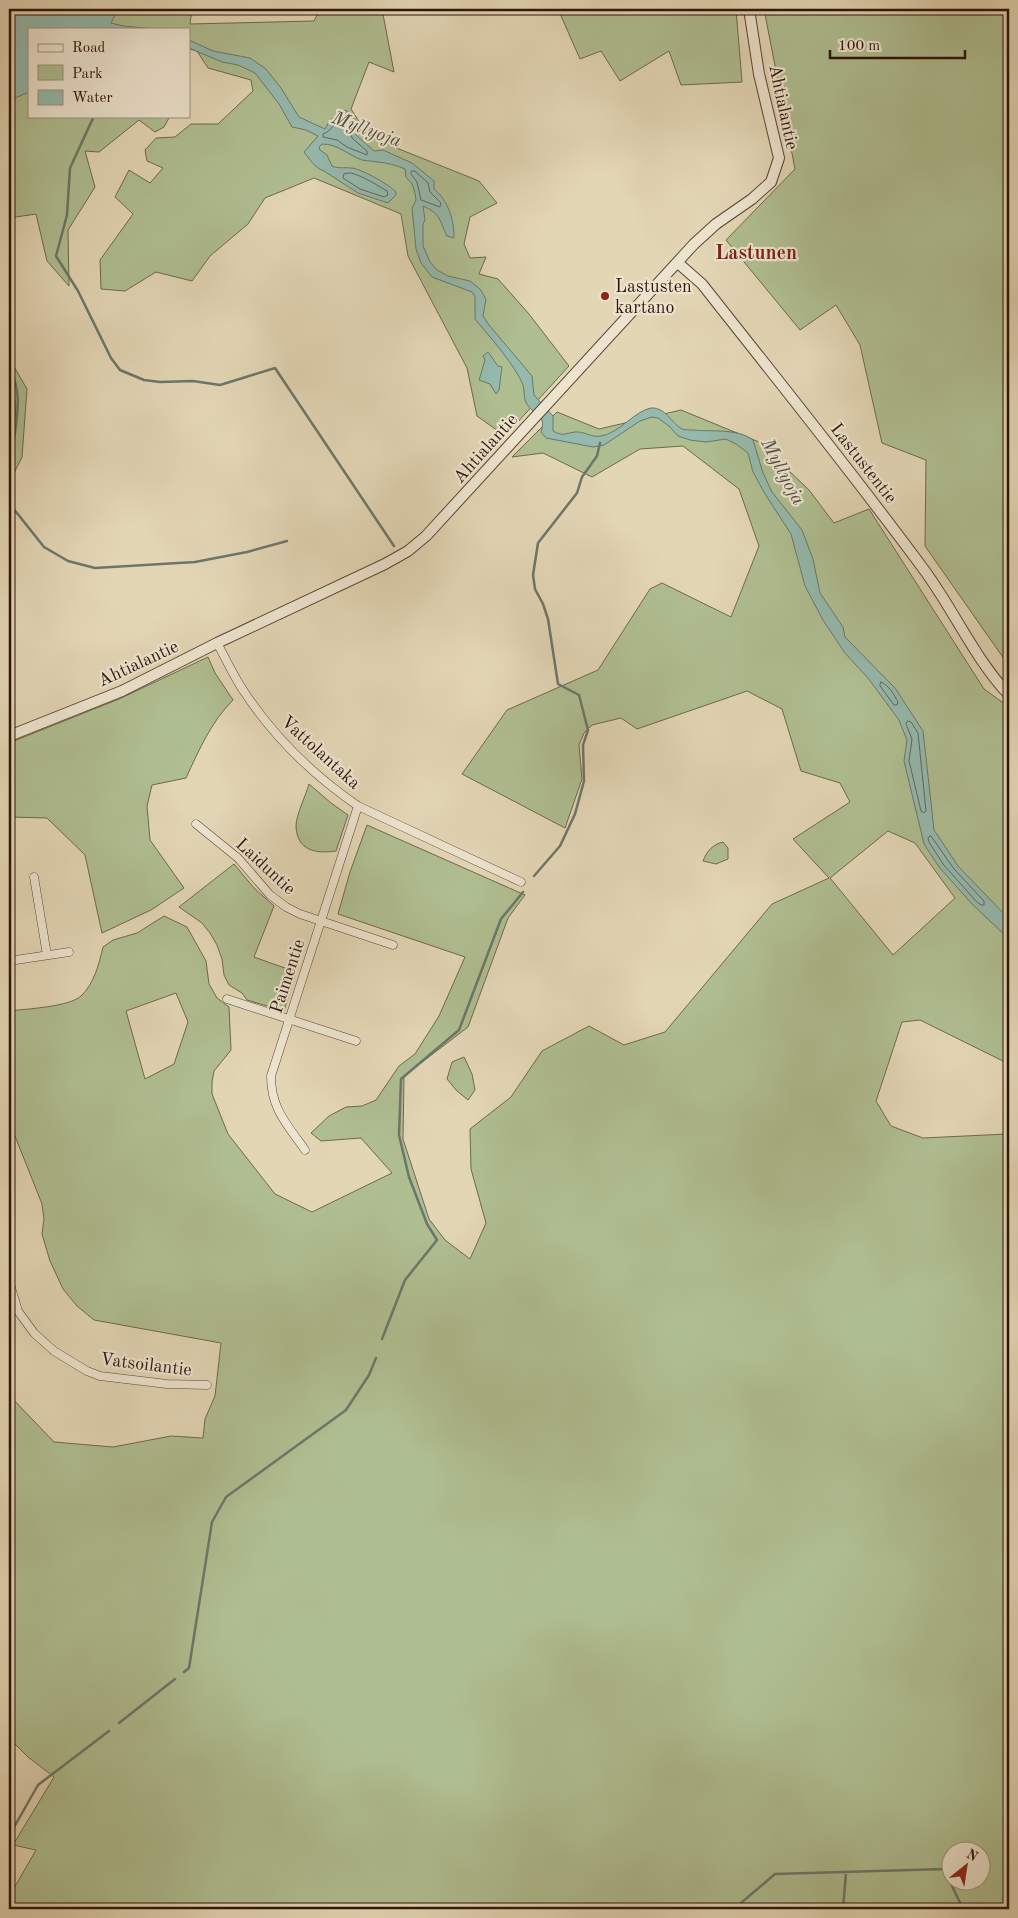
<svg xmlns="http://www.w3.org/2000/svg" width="1018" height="1918" viewBox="0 0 1018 1918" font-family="'Old Standard TT',serif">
	<rect width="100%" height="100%" fill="#e3d6b5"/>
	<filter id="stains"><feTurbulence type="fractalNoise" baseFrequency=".004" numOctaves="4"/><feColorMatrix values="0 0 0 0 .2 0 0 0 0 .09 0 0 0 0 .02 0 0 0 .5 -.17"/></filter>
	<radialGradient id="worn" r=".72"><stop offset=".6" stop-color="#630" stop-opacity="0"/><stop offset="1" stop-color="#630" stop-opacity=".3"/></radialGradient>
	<!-- green -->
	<path fill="#afbe91" stroke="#6e684c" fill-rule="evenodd" d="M 9,9 L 111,9 L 117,11 L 118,9 L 192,9 L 190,24 L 314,21 L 320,9 L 382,9 L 394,72 L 369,62 L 351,109 L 369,137 L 479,181 L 497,203 L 470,217 L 464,244 L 470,258 L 486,257 L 479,274 L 498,279 L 529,314 L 569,366 L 505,436 L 477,416 L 467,368 L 408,256 L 401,214 L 314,178 L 265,198 L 248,224 L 210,256 L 192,281 L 156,272 L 125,291 L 101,289 L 100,260 L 133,214 L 115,197 L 129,170 L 150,183 L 163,168 L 147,161 L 145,150 L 156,138 L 175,137 L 191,124 L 218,124 L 253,91 L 251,80 L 208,68 L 197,51 L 189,49 L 189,29 L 29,29 L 29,116 L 170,116 L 164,127 L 155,132 L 139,120 L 99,152 L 85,151 L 95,187 L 68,230 L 69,286 L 47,261 L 36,214 L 9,218 Z
		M 558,9 L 736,9 L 742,82 L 681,85 L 669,51 L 620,81 L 601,51 L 580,59 Z
		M 764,9 L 1009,9 L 1009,666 L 925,546 L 926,460 L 882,443 L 860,345 L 836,305 L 800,330 L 726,240 L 795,169 Z
		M 9,358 L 27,389 L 22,457 L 9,483 L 9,449 L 13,447 L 16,404 L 9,376 Z
		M 681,410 L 759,442 L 809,490 L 834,523 L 869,509 L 984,689 L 1009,707 L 1009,1064 L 920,1020 L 902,1022 L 876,1101 L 891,1126 L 923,1138 L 1007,1134 L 1009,1135 L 1009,1909 L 9,1909 L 9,1897 L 36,1850 L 13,1845 L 54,1777 L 28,1757 L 9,1738 L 9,1395 L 54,1442 L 113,1447 L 171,1436 L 203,1438 L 205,1419 L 215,1396 L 221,1343 L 94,1320 L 77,1306 L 63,1289 L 50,1261 L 42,1234 L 44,1219 L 42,1204 L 9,1121 L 9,1097 L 13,1082 L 9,1059 L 9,1011 C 25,1009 69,1007 81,996 C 94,984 99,964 103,947 L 113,940 L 137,933 L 164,916 L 187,927 L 206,961 L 209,984 L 217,998 L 229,1007 L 231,1050 L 214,1071 L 212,1082 L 212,1094 L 228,1134 L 275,1194 L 312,1212 L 392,1173 L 361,1138 L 321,1141 L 311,1133 L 329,1116 L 346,1107 L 362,1106 L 376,1100 L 399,1066 L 415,1054 L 439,1016 L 465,957 L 338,914 L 350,872 L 367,825 L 525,895 L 508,918 L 468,1027 L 404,1076 L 403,1139 L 429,1219 L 445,1240 L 470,1259 L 486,1223 L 471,1169 L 470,1129 L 511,1097 L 542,1051 L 589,1026 L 624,1045 L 665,1032 L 772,904 L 829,878 L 793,839 L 850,802 L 840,783 L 801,771 L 782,709 L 747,691 L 637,729 L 621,718 L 592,725 L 584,733 L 579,745 L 582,779 L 565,828 L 462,774 L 507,710 L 598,670 L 650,589 L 662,583 L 731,617 L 759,546 L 739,489 L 683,446 L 640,449 L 592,477 L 543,453 L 512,457 L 557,412 L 599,429 ZM 888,831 L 915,843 L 955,898 L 893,955 L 830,878 ZM 176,993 L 188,1022 L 174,1064 L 145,1079 L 126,1011 ZM 950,1850 L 980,1850 L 980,1880 L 950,1880 Z
		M 208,657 L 215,673 L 233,700 C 211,722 199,750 186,778 L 152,785 L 147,806 L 150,840 L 184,888 L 151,910 L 102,933 L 85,855 L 47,818 L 9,817 L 9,743 L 119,699 Z
		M 309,784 L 331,803 L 348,815 L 336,851 C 316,854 297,851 296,826 C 296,815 306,795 309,784 Z
		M 723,842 L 728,848 L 728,859 L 716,864 L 703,861 C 707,851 712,845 723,842 Z
		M 234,864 L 254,888 L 274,906 L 254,957 L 296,972 L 284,1011 L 247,1000 L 242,993 L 229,985 L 224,975 L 222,959 L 217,945 L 210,933 L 202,923 L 179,907 Z
		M 464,1057 L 472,1074 L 475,1090 L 468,1100 L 456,1090 L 447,1079 L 452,1062 Z"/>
	<!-- water -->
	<path fill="#95b9ad" stroke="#6b776b" d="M 9,9 L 118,9 L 111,23 L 123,26 L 156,29 L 29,29 L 29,92 L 15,98 L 9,98 Z
		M 189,40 L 213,51 L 250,58 L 266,69 L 281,88 L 299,117 L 325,129 L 330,120 L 346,110 L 354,119 L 356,135 L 374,151 L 383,150 L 412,163 L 434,181 L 434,189 C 449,201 454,221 454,238 L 447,236 C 439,220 441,214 423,206 L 425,220 L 423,224 L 423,246 L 430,262 L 437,270 L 448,276 L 470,281 L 480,289 L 486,299 L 483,316 L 489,325 L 532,376 L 534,395 L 553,416 L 553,431 C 563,437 566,433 575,432 C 584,431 592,438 601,436 C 618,434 636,410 651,408 C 666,407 671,423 682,429 C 685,430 690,430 693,430 C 712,432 737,428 753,440 L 763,473 L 772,492 L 802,530 L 813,559 L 820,593 L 843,627 L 845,637 L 895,688 L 923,731 L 934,830 L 958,866 L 1009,919 L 1009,939 L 972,904 L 939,867 L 924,844 L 904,761 L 907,740 L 899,720 L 868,678 L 845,653 L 823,620 L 805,586 L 791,534 L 765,494 L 753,472 L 748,453 L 736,444 L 726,439 L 706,442 L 690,440 L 678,436 L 669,426 L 658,418 L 652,417 L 640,421 L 604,445 L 593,447 L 546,438 L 541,432 C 547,414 534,416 527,404 C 523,398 525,391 523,385 C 515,365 489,336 475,319 L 475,297 L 472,292 L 432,277 L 421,263 L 416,249 L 412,208 L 416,200 L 415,193 L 412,184 L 406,177 L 405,169 C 396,165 387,163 378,162 C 372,161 367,161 362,160 C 348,155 338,144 322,144 L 319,147 L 320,150 L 327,155 L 332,166 C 339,169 344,167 351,168 C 360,168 390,185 396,192 L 396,195 L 388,203 L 358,193 L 324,171 C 315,168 310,160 304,152 L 318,136 L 306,130 L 292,127 L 279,104 L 255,73 L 238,65 L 222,62 L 189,48 Z
		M 488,352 L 498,366 L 502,367 L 499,390 L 496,394 L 490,384 L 479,380 L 485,360 L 483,356 Z"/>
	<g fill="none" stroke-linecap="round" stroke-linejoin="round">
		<!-- shore -->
		<path stroke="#61665a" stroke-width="1" d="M 345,117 L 349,121 L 352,138 L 367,151 L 367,155 L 347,147 L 337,140 L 323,137 L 323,134 C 333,131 334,120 345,117 Z
			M 412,171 L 415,171 L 428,183 L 430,192 L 441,203 L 440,207 L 421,200 L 417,182 L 411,174 Z
			M 351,173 C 365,177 375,184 387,191 L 388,195 L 384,197 L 360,189 L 343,178 L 344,174 Z
			M 881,682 C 889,685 894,695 898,702 L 897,705 L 894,705 L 880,686 Z
			M 908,721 L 911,722 L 918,733 L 926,811 L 924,813 L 921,811 L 909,761 L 912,739 L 906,724 Z
			M 931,836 L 954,869 L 984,901 L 984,905 L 981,905 L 975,900 L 943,864 L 929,842 L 928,838 Z"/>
		<!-- stream -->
		<path stroke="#6b776b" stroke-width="2.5" d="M 94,116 L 70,168 L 67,215 L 56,256 L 78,291 L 111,358 L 120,370 L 144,380 L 160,382 L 193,381 L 220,385 L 275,368 L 394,546
			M 9,369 C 24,392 16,421 13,447 L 9,449
			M 9,503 L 44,547 L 68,561 L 95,568 L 195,562 L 247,552 L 287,541
			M 534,876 L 560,846 L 575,814 L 584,781 L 583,745 L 588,730 L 579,695 L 558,684 L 548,619 L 543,604 L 535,589 L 533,575 L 538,543 L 577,493 L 582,477 L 597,456 L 600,443
			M 382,1339 L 405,1280 L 437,1240 L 427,1224 L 409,1177 L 399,1135 L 401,1079 L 459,1030 L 501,919 L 523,892
			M 184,1672 L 189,1668 L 212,1522 L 226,1497 L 346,1410 L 369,1375 L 376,1358
			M 119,1723 L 175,1679
			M 9,1836 L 38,1785 L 109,1731
			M 734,1909 L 775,1874 L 944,1869 L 963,1909
			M 843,1909 L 846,1872"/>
		<!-- minor casing -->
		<g stroke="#5a4433" stroke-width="9">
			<path id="minor" d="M 217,643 C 226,659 233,675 243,690 C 273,736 313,775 358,806 L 521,882
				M 196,824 L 238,858 L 270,895 L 286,907 L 300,914 L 393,945
				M 34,877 L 47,955
				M 9,961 L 69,952
				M 227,999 L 356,1041
				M 305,1150 C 287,1124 271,1109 271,1076 L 358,806
				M 9,1281 L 18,1311 L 34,1333 L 54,1351 L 87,1371 L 100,1376 L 167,1384 L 207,1385"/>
		</g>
		<!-- tertiary casing -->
		<g stroke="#5a4433" stroke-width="12">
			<path id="tertiary" d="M 678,263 L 702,284 C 776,378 851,471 922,567 C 953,608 974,658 1009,695
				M 9,736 L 122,691 L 217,643 L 385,564 L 408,551 L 426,536 L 694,244 L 716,224 L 752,199 L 771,182 L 779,158 L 759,74 L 749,9"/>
		</g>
		<!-- minor -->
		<use href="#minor" stroke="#ede4cf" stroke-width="8"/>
		<!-- tertiary -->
		<use href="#tertiary" stroke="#ede4cf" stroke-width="10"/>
	</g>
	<!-- markers -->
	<circle fill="#8f2418" stroke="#ede4cf" stroke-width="2" cx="605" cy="296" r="5"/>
	<g text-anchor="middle" stroke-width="4.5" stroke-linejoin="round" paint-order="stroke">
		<!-- street labels -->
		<g font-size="18" fill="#2d1308" stroke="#ede4cf">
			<text transform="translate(784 107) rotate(78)" y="6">Ahtialantie</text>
			<text transform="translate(485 448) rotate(-48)" y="6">Ahtialantie</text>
			<text transform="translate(864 463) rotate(52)" y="6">Lastustentie</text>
			<text transform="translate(138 663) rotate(-25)" y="6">Ahtialantie</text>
			<text transform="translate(321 752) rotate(42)" y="6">Vattolantaka</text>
			<text transform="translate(266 866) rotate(43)" y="6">Laiduntie</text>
			<text transform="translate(287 976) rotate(-72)" y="6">Paimentie</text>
			<text transform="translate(146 1364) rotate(7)" y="6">Vatsoilantie</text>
		</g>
		<!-- poi labels -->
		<g font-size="18" fill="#2d1308" stroke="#ede4cf" text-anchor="start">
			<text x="615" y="292">Lastusten<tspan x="615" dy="21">kartano</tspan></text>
		</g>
		<!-- water labels -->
		<g font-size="19" font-style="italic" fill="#514d42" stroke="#ede4cf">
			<text transform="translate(367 128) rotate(20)" y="7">Myllyoja</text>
			<text transform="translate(784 471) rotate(62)" y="7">Myllyoja</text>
		</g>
		<!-- quarter labels -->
		<g font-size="20" font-weight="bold" fill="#7a1f14" stroke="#ede4cf">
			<text x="756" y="259">Lastunen</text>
		</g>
	</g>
	<!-- margin -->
	<rect width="1018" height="1918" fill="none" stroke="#e3d6b5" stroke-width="30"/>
	<rect x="10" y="10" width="998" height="1898" fill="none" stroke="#2d1308" stroke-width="2.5"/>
	<rect x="15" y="15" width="988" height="1888" fill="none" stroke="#2d1308"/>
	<!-- legend -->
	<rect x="28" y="28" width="162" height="90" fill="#ede4cf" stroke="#a0907f"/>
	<rect x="38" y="44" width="25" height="8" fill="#ede4cf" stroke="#a0907f"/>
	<text x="72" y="52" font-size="15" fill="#2d1308">Road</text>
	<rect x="38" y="65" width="25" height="15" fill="#afbe91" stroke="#a0907f"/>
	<text x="72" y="78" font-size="15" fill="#2d1308">Park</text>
	<rect x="38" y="90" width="25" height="15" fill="#95b9ad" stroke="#a0907f"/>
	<text x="72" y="102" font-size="15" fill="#2d1308">Water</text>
	<!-- north arrow -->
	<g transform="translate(966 1866) rotate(30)"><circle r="24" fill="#ede4cf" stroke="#a0907f"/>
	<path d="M0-4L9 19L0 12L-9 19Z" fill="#8f2418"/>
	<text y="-8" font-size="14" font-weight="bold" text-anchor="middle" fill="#2d1308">N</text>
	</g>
	<!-- scale -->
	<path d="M830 50v8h135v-8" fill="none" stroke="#2d1308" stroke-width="2.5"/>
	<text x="838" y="50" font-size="15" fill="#2d1308" stroke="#ede4cf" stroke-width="4" paint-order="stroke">100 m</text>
	<rect width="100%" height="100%" filter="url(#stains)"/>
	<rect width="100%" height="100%" fill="url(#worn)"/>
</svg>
